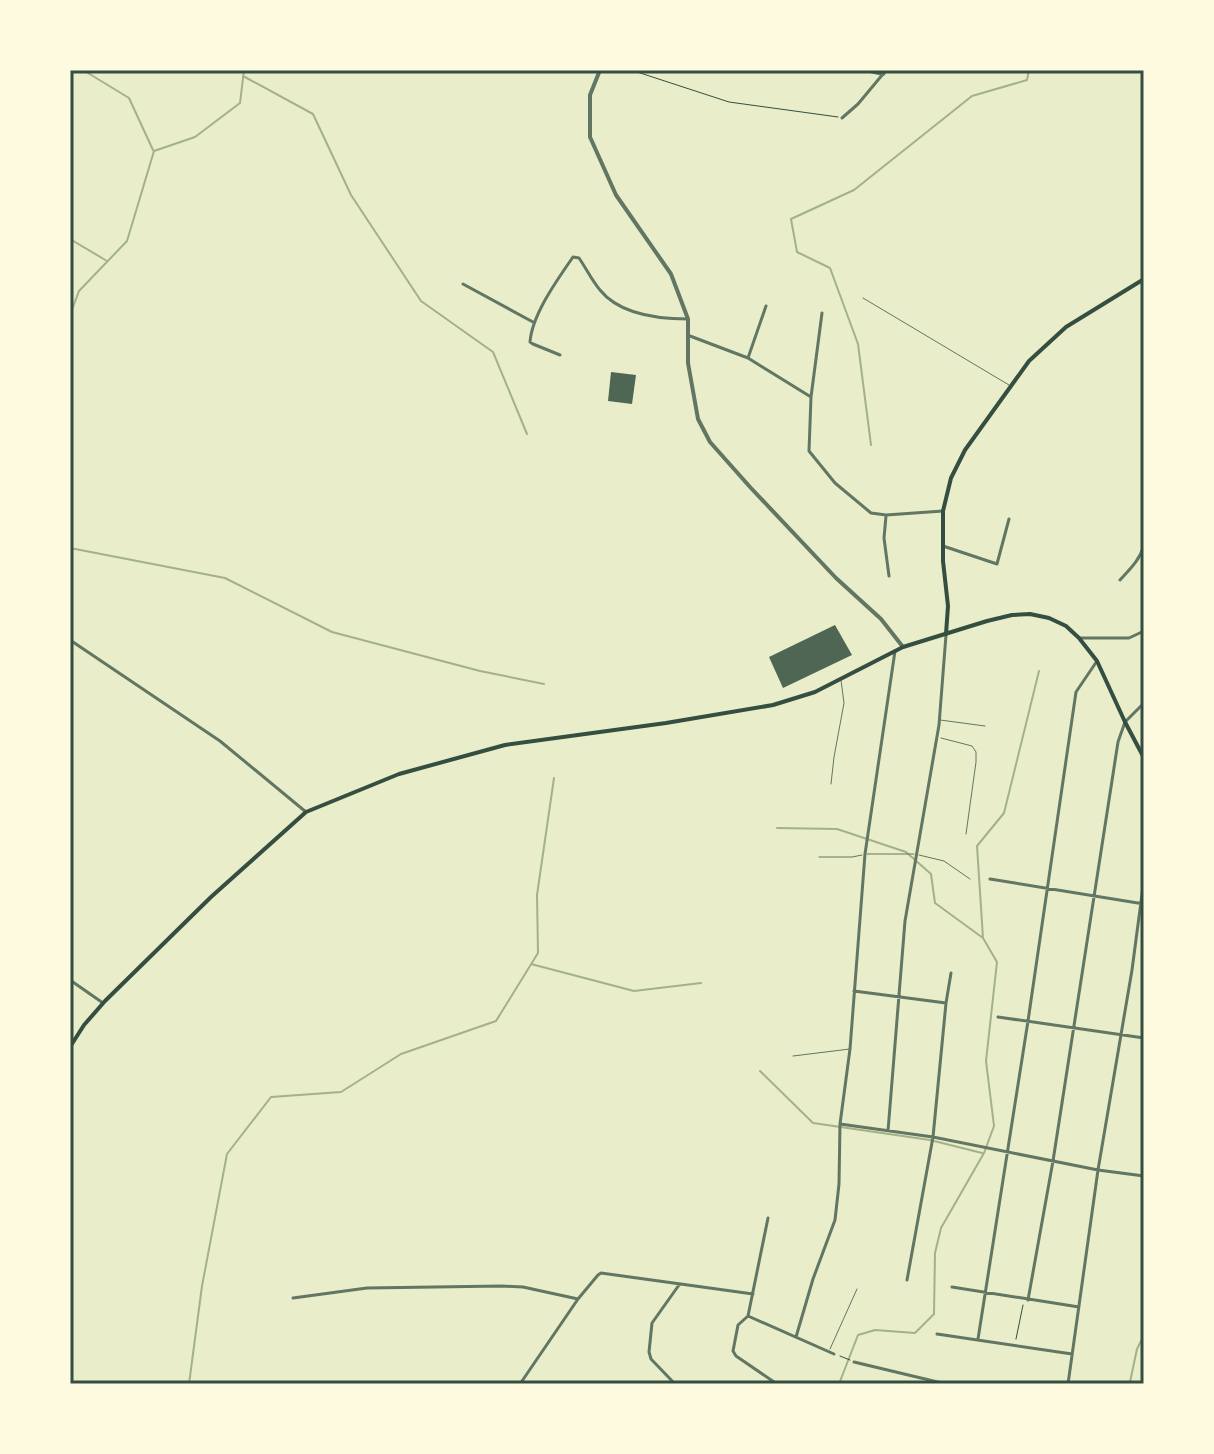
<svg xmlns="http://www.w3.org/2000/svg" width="1214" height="1454" viewBox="0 0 1214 1454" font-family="Jost,sans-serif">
	<rect width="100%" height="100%" fill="#e9edc9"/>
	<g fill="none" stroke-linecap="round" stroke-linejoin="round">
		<!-- stream -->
		<path stroke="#a3b18a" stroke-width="2" d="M 83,70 L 129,98 L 153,150
			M 243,76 L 313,114 L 351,195 L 421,301 L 493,352 L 527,434
			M 70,239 L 107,261
			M 70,315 L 79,291 L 127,241 L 154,151 L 195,137 L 240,103 L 244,70
			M 871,445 L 858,344 L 830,268 L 797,252 L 791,219 L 854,190 L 972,96 L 1027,80 L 1029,70
			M 70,548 L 225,578 L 332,632 L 480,671 L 544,684
			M 777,828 L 837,829 L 906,852 L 931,874 L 935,903 L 983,938
			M 531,964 L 634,991 L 701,983
			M 760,1071 L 813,1123 L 930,1140 L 982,1153
			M 189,1384 L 202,1286 L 227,1154 L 271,1097 L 341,1092 L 401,1054 L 496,1021 L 538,953 L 537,895 L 554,778
			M 839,1384 L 858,1335 L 875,1330 L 915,1333 L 934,1314 L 935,1253 L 941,1228 L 984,1153 L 994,1126 L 986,1061 L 997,962 L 983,938 L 977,846 L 1004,813 L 1039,671
			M 1132,1384 L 1130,1382 L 1137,1349 L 1144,1335"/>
	</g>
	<!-- building -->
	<path fill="#4f6655" d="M 611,372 L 636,375 L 632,404 L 608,401 Z
		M 835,625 L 852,655 L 783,688 L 769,657 Z"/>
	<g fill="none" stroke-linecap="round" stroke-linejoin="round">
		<!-- path -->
		<path stroke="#344e41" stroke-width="1" d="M 631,70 L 729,102 L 838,117
			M 1016,1339 L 1023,1305
			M 840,1356 L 850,1360"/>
		<!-- service -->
		<path stroke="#617663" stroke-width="1" d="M 863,298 L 1009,385
			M 940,720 L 985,726
			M 941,738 L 972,746 L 976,752 L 976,762 L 966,834
			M 831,784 L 834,757 L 844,703 L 841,680
			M 867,854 L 914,854
			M 919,855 L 944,861 L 970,879
			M 819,857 L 852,857 L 862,855
			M 793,1056 L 850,1049
			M 830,1349 L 857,1289"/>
		<!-- minor -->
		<path stroke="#617663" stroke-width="3" d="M 842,118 L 858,104 L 883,74
			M 463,284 L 533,322
			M 822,313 L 811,397 L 809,451 L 835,483 L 871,513 L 886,515 L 943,511
			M 690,336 L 748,358 L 811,397
			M 560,355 L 533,344 L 530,342 C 532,315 557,280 573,257 L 579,258 C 586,268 592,281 600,290 C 620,315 659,319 688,319
			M 748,358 L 766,306
			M 886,516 L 884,538 L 889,576
			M 943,546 L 997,564 L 1009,519
			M 1120,580 C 1130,569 1140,560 1144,545
			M 1081,638 L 1129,638 L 1144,631
			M 70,640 L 220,741 L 306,812
			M 990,879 L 1144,904
			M 70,980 L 103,1003
			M 854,991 L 946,1003
			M 998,1017 L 1144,1038
			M 840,1124 L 933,1137 L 1098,1170 L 1144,1176
			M 888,1131 L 905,921 L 939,725 L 946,635
			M 768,1218 L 748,1316 L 834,1354
			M 907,1280 L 933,1137 L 946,1003 L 951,973
			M 952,1287 L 1079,1307
			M 293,1298 L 367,1288 L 502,1286 L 523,1287 L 578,1299
			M 1028,1300 L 1053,1161 L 1118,742 L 1125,722 L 1144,703
			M 748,1316 L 738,1325 L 733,1351 L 736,1356 L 777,1384
			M 937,1334 L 1072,1354
			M 796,1337 L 813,1279 L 835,1220 L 839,1184 L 840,1124 L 850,1049 L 865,854 L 895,651
			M 978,1339 L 1028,1021 L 1076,692 L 1097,661
			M 854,1362 L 946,1384
			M 520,1384 L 578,1299 L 598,1275 L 601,1273 L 753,1294
			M 675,1384 L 651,1359 L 649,1352 L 652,1323 L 679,1285
			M 1068,1384 L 1098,1170 L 1132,970 L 1144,879"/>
		<!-- tertiary -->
		<path stroke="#617663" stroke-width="4" d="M 600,70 L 590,95 L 590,137 L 616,195 L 671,274 L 688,319 L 688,363 L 698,419 L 710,442 L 750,487 L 836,578 L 881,619 L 903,647
			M 866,70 L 883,74 L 886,70"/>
		<!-- secondary -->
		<path stroke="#344e41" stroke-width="4" d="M 946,634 L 948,606 L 943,561 L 943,511 L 951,478 L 965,450 L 1029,361 L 1066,327 L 1144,279
			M 70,1047 L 84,1025 L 105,1001 L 211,897 L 306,812 L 399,774 L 505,745 L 666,723 L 773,705 L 815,692 L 903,647 L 987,621 L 1012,615 L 1030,614 L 1049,618 L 1066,626 L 1079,638 L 1097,661 L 1125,722 L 1144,758"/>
	</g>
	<!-- border -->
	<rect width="1214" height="1454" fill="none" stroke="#fefae0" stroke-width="144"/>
	<rect x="72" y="72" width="1070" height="1310" fill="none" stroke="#344e41" stroke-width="3"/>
</svg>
